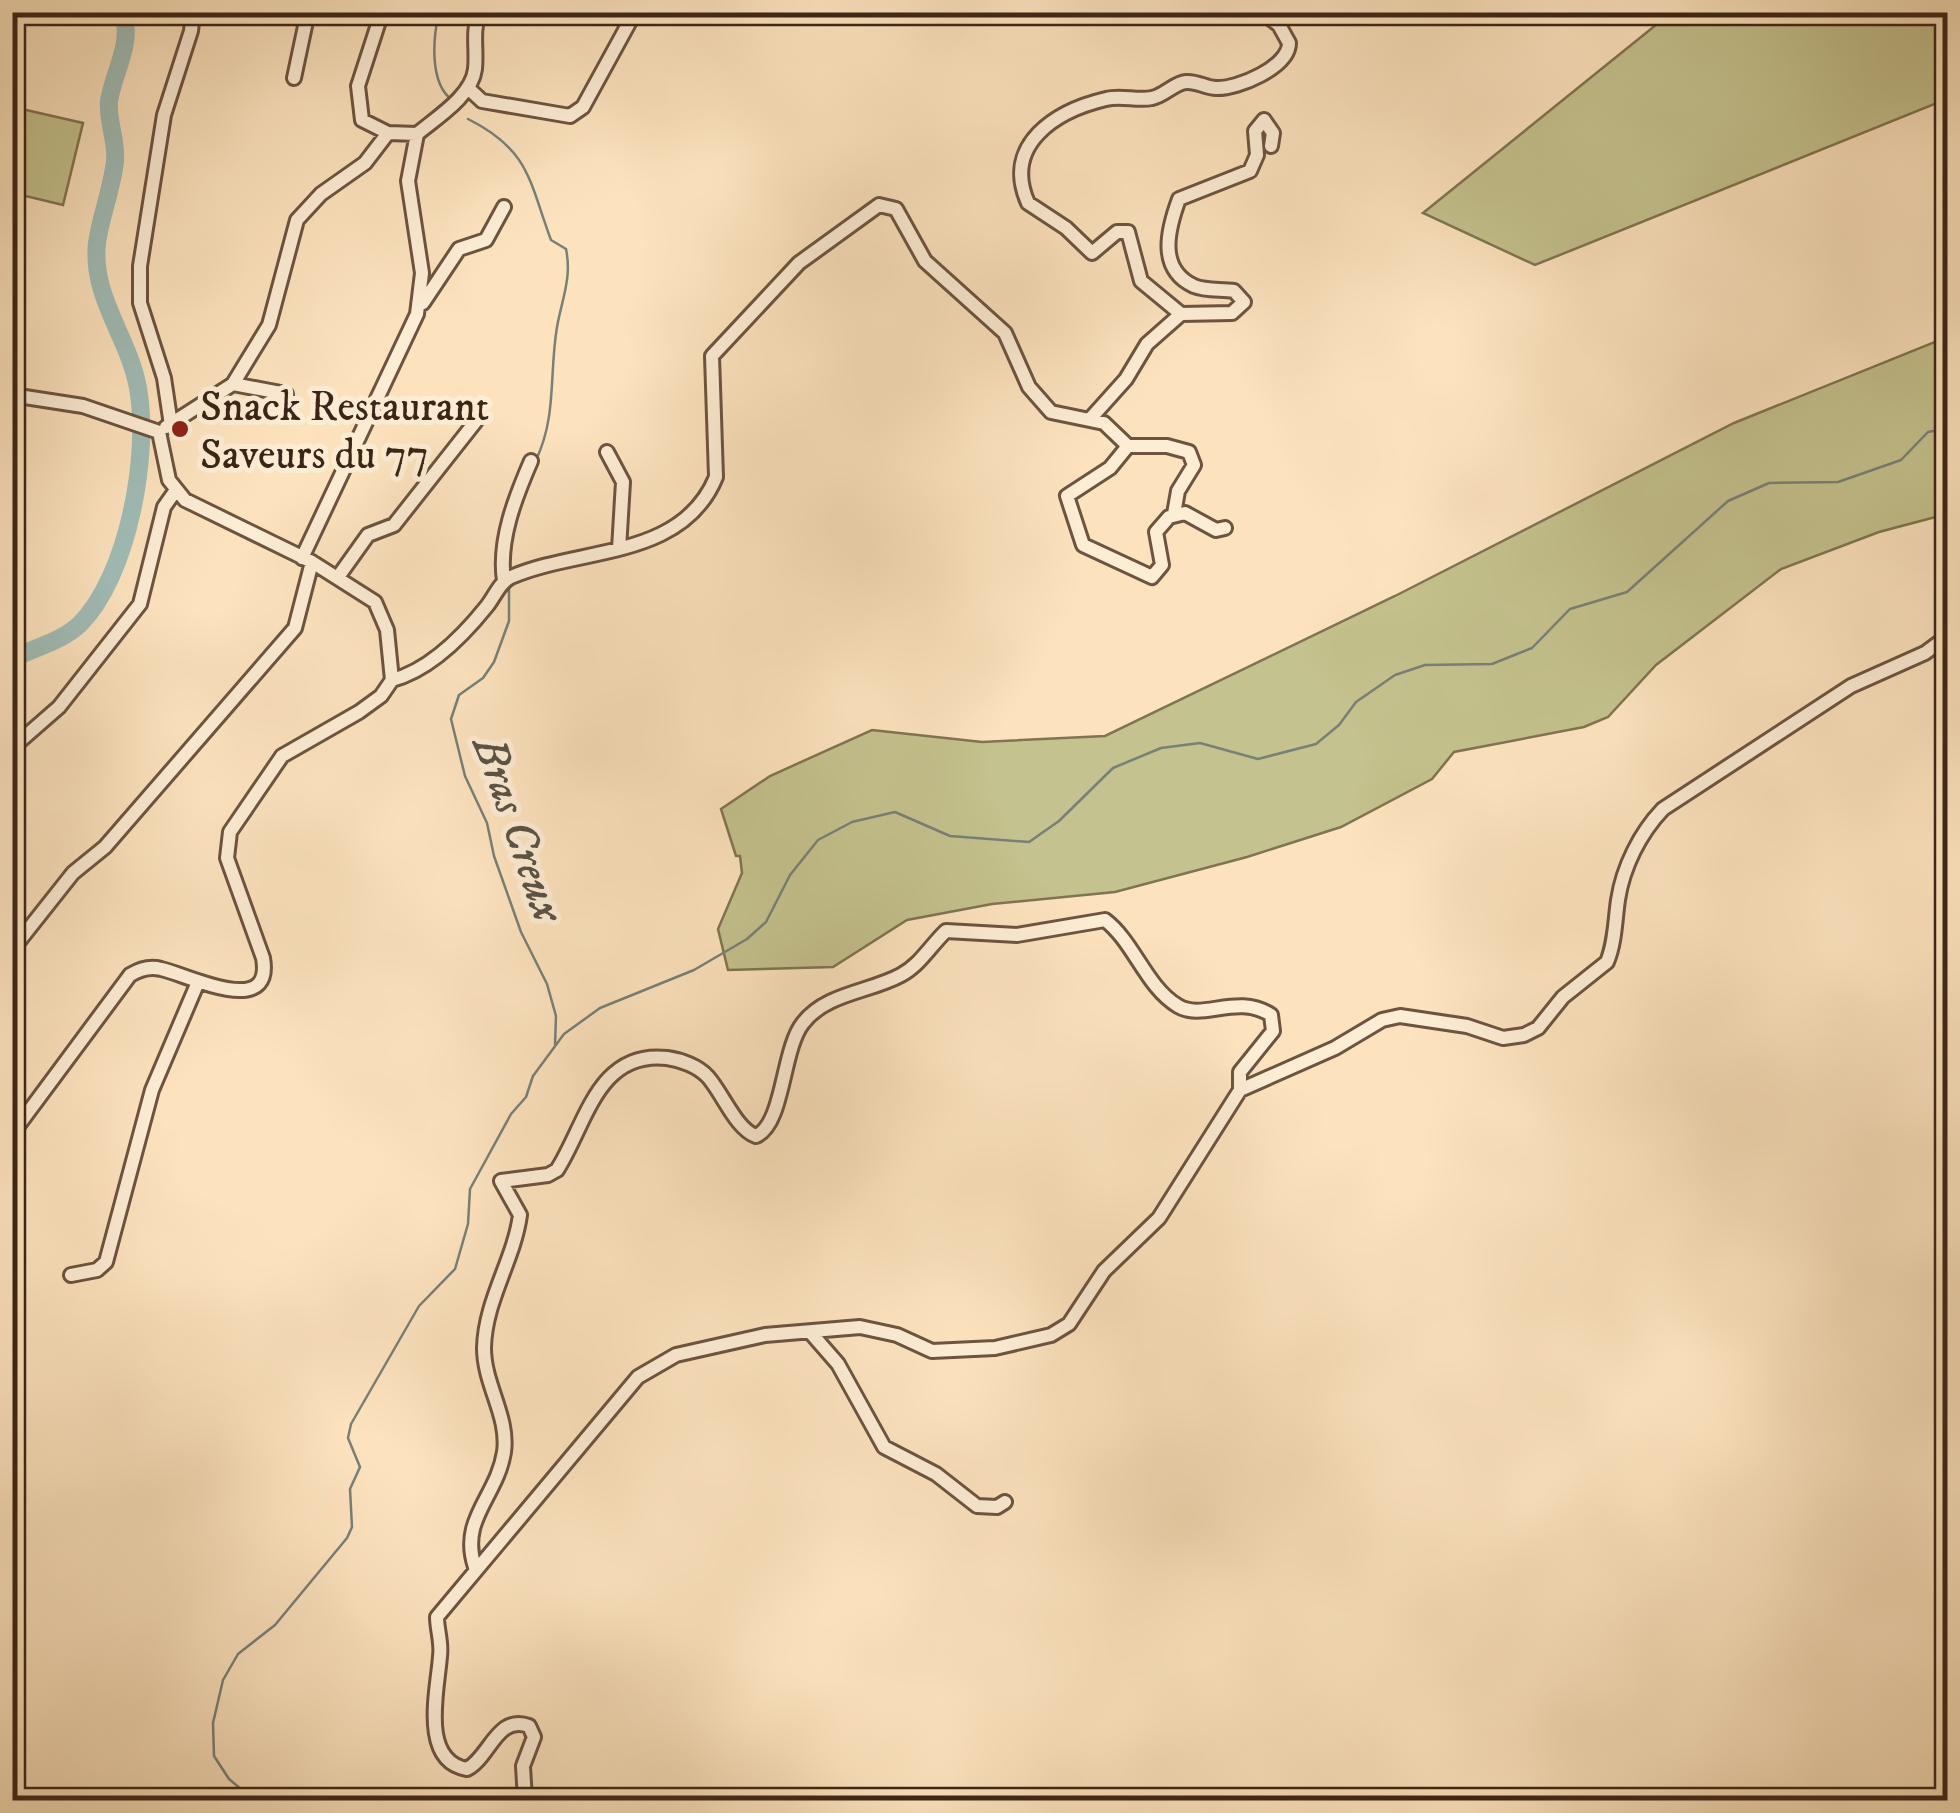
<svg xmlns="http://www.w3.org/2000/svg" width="1960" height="1813" viewBox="0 0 1960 1813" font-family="'IM FELL DW Pica',serif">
	<rect width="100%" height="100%" fill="#fce3be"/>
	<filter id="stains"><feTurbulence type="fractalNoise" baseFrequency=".002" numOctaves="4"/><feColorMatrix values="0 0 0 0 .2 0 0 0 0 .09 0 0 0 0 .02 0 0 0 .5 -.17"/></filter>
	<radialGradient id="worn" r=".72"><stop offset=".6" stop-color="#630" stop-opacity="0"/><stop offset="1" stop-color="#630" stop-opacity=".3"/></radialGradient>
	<!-- green -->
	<path fill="#c4c28e" stroke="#807452" stroke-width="2.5" d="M 1672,12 L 1947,13 L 1947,99 L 1535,265 L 1423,213 Z
		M 13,107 L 83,123 L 63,205 L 13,193 Z
		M 1947,337 L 1947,514 L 1879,532 L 1781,569 L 1656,665 L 1608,717 L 1584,727 L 1454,752 L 1432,779 L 1341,827 L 1247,857 L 1115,892 L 992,904 L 907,920 L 833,967 L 728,970 L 718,929 L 742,873 L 740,856 L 736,856 L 721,809 L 770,776 L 872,730 L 982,742 L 1105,736 L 1395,596 L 1734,423 Z"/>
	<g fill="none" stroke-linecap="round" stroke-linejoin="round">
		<!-- stream -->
		<path stroke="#788077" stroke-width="2.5" d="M 439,12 C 433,38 429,83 452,100
			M 468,119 C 530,150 529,181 551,240 L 566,249 C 572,278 562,299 557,327 C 549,374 557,416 536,460
			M 509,586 L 509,621 L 494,662 L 483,678 L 459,695 L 451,719 L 465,776 L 487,823 L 494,856 L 521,932 L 547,984 L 556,1016 L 555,1045
			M 254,1800 L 229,1779 L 214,1756 L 213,1723 L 223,1680 L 238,1654 L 275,1625 L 347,1538 L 352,1527 L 350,1489 L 360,1467 L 348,1438 L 351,1424 L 419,1306 L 455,1269 L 468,1224 L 470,1189 L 511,1114 L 526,1097 L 533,1076 L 564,1034 L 600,1008 L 694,970 L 747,939 L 766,922 L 790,875 L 818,840 L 852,822 L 895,812 L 950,836 L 1029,842 L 1059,821 L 1113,768 L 1161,748 L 1200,743 L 1258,759 L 1316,744 L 1339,725 L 1356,702 L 1395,675 L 1425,665 L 1492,664 L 1532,648 L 1570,609 L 1627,592 L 1728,501 L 1769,483 L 1838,482 L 1901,460 L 1928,432 L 1948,428"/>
		<!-- river -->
		<path stroke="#a0bdb7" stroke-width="18" d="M 12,659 C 35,647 61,642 80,624 C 128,576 150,455 138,388 C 129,337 91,297 97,243 C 101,215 112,189 115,161 C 117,140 107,121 109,101 C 114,70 133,45 123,12"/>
		<!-- minor casing -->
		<g stroke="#6c5440" stroke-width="18">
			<path id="minor" d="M 382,12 L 358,86 L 362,120 L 388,133
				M 294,78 L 308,12
				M 468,88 L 482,101 L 570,116 L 583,107 L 635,12
				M 417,134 C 436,118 472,96 475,69 C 477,48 472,33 479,12
				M 423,303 L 459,249 L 486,240 L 504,207
				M 1181,314 L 1232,313 L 1244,302 L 1234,291 C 1221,289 1206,291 1194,286 C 1157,269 1168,229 1179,199 L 1250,171 L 1257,155 L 1255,131 L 1264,120 L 1273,133 L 1271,146
				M 233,384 L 286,394
				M 12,395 L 83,406 L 159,432
				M 1091,418 L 1126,379 L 1147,344 L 1181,314 L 1141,281 L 1128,232 L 1117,232 L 1092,253 L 1066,228 L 1028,203 C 1002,145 1055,111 1106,99 C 1121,95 1137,101 1152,98 C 1164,96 1174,83 1186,82 C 1197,81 1206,88 1216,88 C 1238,89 1289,67 1289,43 L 1279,25 L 1262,12
				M 171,425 L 164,378 L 140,303 L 140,266 L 164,115 L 191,31 L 193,12
				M 166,427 L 233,384 L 269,325 L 297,220 L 321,194 L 365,163 L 388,133 L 417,134
				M 1128,446 L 1110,468 L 1067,496 L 1083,545 L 1152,577 L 1162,565 L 1156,532 L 1169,517 L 1185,513 L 1216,530 L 1225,528
				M 1128,446 L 1167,446 L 1189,452 L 1194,465 L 1178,491 L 1174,514
				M 607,452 L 623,482 L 619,549
				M 302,558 L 417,314 L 422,273 L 408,181 L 417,134
				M 338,577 L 368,535 L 394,525 L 476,421
				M 504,581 C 498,541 515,498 531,461
				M 392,680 C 430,670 463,636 487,606 C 495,596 499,583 511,577 C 580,547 682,560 716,477 L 712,356 L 799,263 L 879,205 L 896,209 L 925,261 L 1005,333 L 1029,387 L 1051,412 L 1104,423 L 1128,446
				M 12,748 L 59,707 L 140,604 L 164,507 L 176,490
				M 12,950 L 73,873 L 105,847 L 295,628 L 312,562
				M 12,1134 L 130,975 C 140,969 150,966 161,969 C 186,974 274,1020 263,958 L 227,858 L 230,832 L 282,756 L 359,712 L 381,696 L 392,680 L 387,630 L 375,602 L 312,562 L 185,500 L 169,480 L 159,432
				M 71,1275 L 97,1270 L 106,1262 L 152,1090 L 198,982
				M 811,1333 L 838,1364 L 884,1447 L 936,1474 L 977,1506 L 997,1507 L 1005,1502
				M 475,1567 C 459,1519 497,1497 504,1452 C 509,1416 484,1385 484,1348 C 485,1300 514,1260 520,1215 L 501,1181 L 548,1175 L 557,1170 C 586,1125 597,1050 667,1058 C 681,1060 698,1066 708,1077 C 723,1094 736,1129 756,1136 C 784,1124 782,1049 803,1023 C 826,993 870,992 901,975 C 920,965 931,945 946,931 L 1017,935 L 1105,920 C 1134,942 1146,987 1178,1006 C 1203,1021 1237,993 1271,1015 L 1273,1031 L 1240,1072 L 1240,1090
				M 12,1766 L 13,1776
				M 525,1800 L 523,1766 L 534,1737 L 529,1726 C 497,1714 490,1757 467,1769 C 419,1761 438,1688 440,1656 C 442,1643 437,1630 437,1617 L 638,1377 L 676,1355 L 765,1335 L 860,1327 L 897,1335 L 932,1351 L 995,1348 L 1051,1335 L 1069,1324 L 1104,1271 L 1159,1218 L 1240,1090 L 1335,1048 L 1382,1020 L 1400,1016 L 1467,1026 L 1503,1038 L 1524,1035 L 1538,1028 L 1563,997 L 1607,962 C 1615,943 1615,921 1618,900 C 1623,867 1640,833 1663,809 L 1851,686 L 1925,653 L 1948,636"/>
		</g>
		<!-- minor -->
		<use href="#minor" stroke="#fdedd5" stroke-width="12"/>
	</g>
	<!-- markers -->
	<circle fill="#8f2418" stroke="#fdedd5" stroke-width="4" cx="180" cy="429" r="10"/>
	<g text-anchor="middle" stroke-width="10" stroke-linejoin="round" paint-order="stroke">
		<!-- poi labels -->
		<g font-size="42" fill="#3c2516" stroke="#fdedd5" text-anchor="start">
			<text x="200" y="420">Snack Restaurant<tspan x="200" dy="48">Saveurs du 77</tspan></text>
		</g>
		<!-- water labels -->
		<g font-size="45" font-style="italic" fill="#5a5346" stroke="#fdedd5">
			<text transform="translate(520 828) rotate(71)" y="16">Bras Creux</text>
		</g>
	</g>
	<!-- margin -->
	<rect width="1960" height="1813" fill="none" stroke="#fce3be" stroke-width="50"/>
	<rect x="15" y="15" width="1930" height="1783" fill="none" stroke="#3c2516" stroke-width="5"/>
	<rect x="25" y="25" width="1910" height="1763" fill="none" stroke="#3c2516" stroke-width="2.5"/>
	<rect width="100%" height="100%" filter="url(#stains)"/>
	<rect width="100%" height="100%" fill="url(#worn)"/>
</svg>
